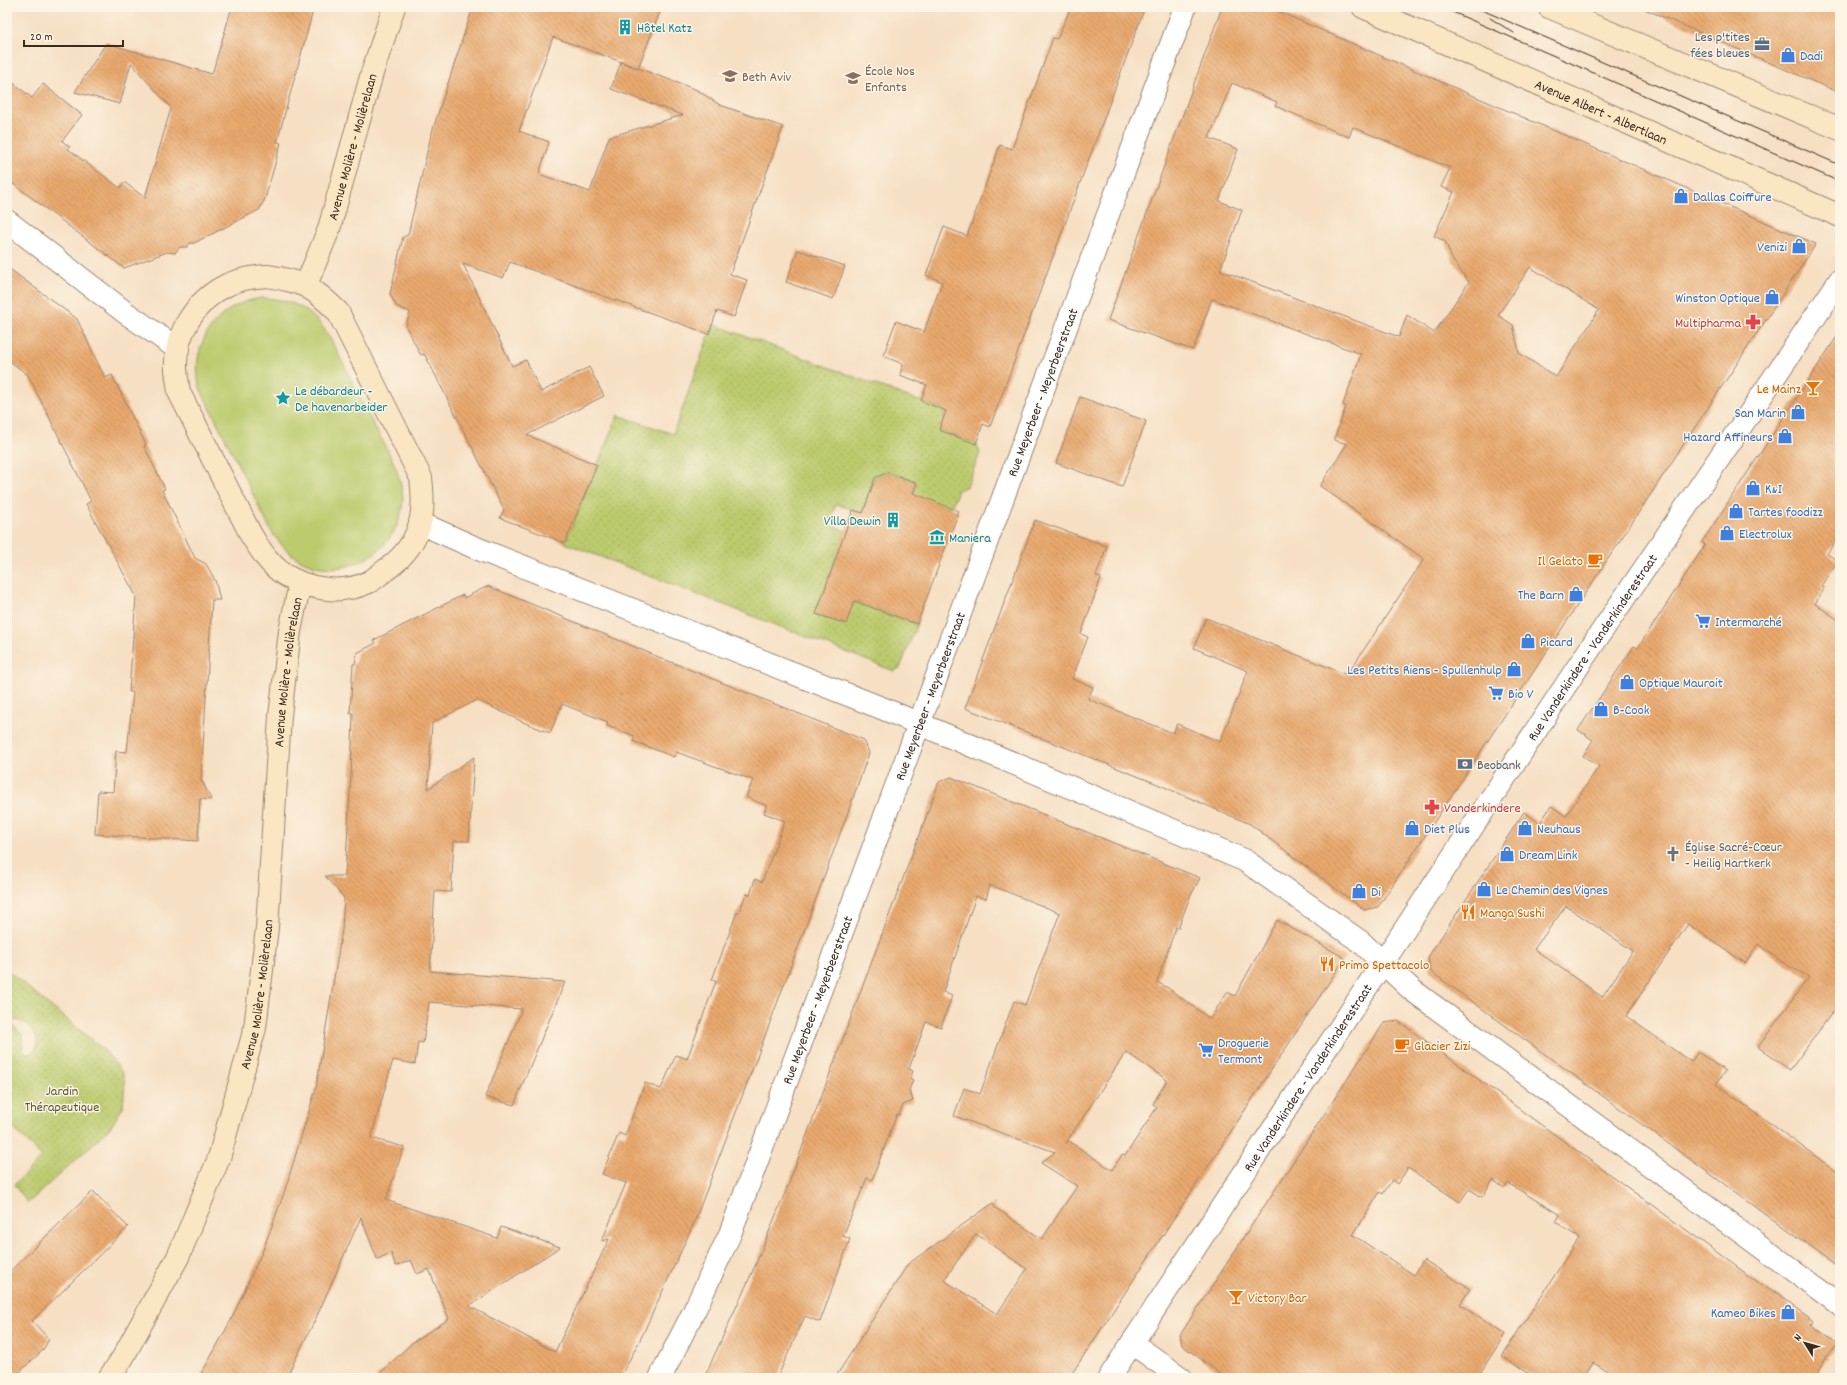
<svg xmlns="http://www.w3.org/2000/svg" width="1847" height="1385" viewBox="0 0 1847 1385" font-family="Dekko,sans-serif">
	<defs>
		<pattern id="garden-dots" width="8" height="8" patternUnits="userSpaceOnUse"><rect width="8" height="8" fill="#bccb6d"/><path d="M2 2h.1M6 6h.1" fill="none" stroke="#a2ae5e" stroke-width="1.8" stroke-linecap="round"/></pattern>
		<pattern id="building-back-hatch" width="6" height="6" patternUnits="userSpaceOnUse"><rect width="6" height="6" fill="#e9a96e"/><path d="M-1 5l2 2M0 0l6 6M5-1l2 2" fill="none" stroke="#be8a5a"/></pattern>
	</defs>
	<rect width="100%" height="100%" fill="#fcf5e5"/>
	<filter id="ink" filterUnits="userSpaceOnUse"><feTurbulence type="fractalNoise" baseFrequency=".025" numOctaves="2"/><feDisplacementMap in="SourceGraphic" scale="8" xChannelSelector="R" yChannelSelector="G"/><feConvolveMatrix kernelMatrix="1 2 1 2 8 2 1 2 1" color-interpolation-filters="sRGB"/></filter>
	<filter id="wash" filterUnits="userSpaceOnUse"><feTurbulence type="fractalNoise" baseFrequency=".012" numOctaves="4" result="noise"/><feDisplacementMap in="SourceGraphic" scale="16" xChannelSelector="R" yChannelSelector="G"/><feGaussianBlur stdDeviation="0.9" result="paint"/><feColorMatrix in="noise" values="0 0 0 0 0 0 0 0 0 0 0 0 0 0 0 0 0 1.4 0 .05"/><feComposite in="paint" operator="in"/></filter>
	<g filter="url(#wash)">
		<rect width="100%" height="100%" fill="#f6dfc3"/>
		<!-- green -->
		<path fill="#bccb6d" stroke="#7c7a46" d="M 263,298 C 282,299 299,303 313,316 C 327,329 335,348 344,365 C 353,384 363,403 372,422 C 381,439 392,456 398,474 C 400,481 402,489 403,497 C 403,544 356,578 313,565 C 294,560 281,546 271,531 L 200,388 C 188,345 218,302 263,298 Z"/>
		<!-- garden -->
		<path fill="url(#garden-dots)" stroke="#7c7a46" fill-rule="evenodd" d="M 713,324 L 946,411 L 939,430 L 976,444 L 980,453 L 967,486 L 958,490 L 951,508 L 935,502 L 911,498 L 917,483 L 888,472 L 875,478 L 863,513 L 836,504 L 829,525 L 846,531 L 816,614 L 845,624 L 854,601 L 917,624 L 900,668 L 894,671 L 565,543 L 618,415 L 673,434 Z
			M 7,970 L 105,1051 L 122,1072 L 125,1082 L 123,1107 L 110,1128 L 28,1203 L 14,1185 L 42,1157 L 7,1122 ZM 15,1020 L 26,1023 C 35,1031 44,1049 28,1054 L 23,1051 L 22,1034 L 11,1024 Z"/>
		<g id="blocks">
			<!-- building -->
			<path fill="url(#building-back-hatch)" fill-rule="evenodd" d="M 232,7 L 314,7 L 277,142 L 281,143 L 265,199 L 259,210 L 194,243 L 190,243 L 187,247 L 180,247 L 175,253 L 167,252 L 124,268 L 7,179 L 7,78 L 32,98 L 43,84 L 82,115 L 62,141 L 70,147 L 68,149 L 120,188 L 124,182 L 145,198 L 171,108 L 131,63 L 120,104 L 75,92 L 106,43 L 212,74 Z
				M 473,7 L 662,7 L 638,68 L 553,37 L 519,131 L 549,142 L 539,174 L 590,192 L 609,137 L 683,115 L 611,89 L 621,62 L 697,90 L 720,105 L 783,127 L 730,274 L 747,280 L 734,317 L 717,311 L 709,334 L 510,262 L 503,278 L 463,264 L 512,366 L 526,360 L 541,392 L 589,367 L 604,396 L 527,435 L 597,465 L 565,543 L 500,518 L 504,510 L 425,355 L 420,354 L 406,326 L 410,312 L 396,306 L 390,294 L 403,237 L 408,235 L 431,135 Z
				M 1071,7 L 1145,7 L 990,427 L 983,424 L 976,444 L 939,430 L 946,411 L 921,401 L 927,385 L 900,375 L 903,364 L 883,356 L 896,321 L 924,332 L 942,282 L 926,275 L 944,227 L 967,236 L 1000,145 L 1012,149 L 1053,38 L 1057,39 Z
				M 1222,7 L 1268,7 L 1816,244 L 1378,907 L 1364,910 L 1250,824 L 1155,783 L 965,708 L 1035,520 L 1107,546 L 1096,576 L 1101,578 L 1081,634 L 1088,637 L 1072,679 L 1093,687 L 1088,699 L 1173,733 L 1177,724 L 1220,742 L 1248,671 L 1194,648 L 1206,618 L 1347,675 L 1424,559 L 1320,486 L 1347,444 L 1334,440 L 1346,406 L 1343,405 L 1361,354 L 1212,299 L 1193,350 L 1108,320 ZM 1232,83 L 1277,102 L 1275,106 L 1349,137 L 1353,127 L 1450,168 L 1441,187 L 1454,192 L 1434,236 L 1445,241 L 1452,259 L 1469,282 L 1434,333 L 1407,315 L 1399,337 L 1220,270 L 1242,210 L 1219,201 L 1238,149 L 1209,138 ZM 1530,267 L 1599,310 L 1556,377 L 1519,353 L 1513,325 L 1498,315 Z
				M 1640,7 L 1840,7 L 1840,93 L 1791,72 Z
				M 798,250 L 845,266 L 833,299 L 786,282 Z
				M 7,267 L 77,319 L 105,378 L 112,375 L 146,445 L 144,446 L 165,489 L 162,490 L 195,558 L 206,564 L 215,580 L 220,600 L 212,600 L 201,780 L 212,800 L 200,799 L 198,841 L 95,834 L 98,791 L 113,792 L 116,751 L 127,752 L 133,692 L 129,692 L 136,596 L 86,504 L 91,501 L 28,375 L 7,359 Z
				M 1840,332 L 1840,534 L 1827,554 L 1838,561 L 1821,586 L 1824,588 L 1815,604 L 1840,621 L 1840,1002 L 1790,1070 L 1758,1047 L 1809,977 L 1782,962 L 1758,944 L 1745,963 L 1688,924 L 1626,1016 L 1691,1062 L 1698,1052 L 1725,1071 L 1716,1084 L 1840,1174 L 1840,1268 L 1430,971 L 1428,957 L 1524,812 L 1540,823 L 1551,806 L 1566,816 L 1599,766 L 1583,756 L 1593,740 L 1578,730 L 1634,646 L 1638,648 L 1705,545 L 1702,542 ZM 1566,906 L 1633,951 L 1602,997 L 1534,949 Z
				M 1080,397 L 1146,421 L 1122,487 L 1056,463 Z
				M 888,472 L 917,483 L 913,493 L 959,511 L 917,624 L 854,601 L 846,624 L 816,614 L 853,510 L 863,513 L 875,478 Z
				M 488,586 L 666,660 L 864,740 L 869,753 L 844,823 L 762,1044 L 694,1223 L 641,1338 L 620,1378 L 375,1378 L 413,1342 L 449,1319 L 429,1269 L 417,1274 L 411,1260 L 396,1266 L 391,1253 L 377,1259 L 361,1217 L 316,1318 L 286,1378 L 199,1378 L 230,1322 L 263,1250 L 284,1193 L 316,1088 L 342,930 L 344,898 L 325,876 L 345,876 L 351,775 L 353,713 L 350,713 L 353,664 L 355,664 L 357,653 L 376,643 L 374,640 L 463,595 L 464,598 ZM 477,700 L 523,722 L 550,733 L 562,704 L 608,722 L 607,726 L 635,736 L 633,741 L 674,757 L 676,752 L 753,780 L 746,797 L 767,806 L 764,813 L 785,821 L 762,882 L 755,879 L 750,895 L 746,894 L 739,912 L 737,912 L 712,980 L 716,981 L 687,1059 L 676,1055 L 661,1089 L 645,1083 L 625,1136 L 619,1133 L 602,1174 L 626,1183 L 602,1241 L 609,1239 L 555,1352 L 469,1306 L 560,1247 L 501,1227 L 497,1238 L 386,1200 L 404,1147 L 371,1138 L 393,1060 L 415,1064 L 418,1042 L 423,1043 L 429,1002 L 522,1009 L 485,1097 L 514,1105 L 565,982 L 430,971 L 435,891 L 451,892 L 454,841 L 469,841 L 474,757 L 428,789 L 432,723 Z
				M 951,777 L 1200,878 L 1190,897 L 1178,928 L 1176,927 L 1157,982 L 1168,988 L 1210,1019 L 1227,992 L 1235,996 L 1277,920 L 1345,958 L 1069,1378 L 835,1378 L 908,1264 L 993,1203 L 995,1205 L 994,1207 L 1042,1239 L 1077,1186 L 1041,1163 L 1055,1152 L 954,1116 L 964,1088 L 980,1094 L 1014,1001 L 1025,1005 L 1060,913 L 990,885 L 986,899 L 976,896 L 943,992 L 952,996 L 941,1027 L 926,1022 L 909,1069 L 913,1071 L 910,1079 L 913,1080 L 909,1090 L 913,1101 L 903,1105 L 899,1115 L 897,1114 L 872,1180 L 867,1178 L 843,1236 L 850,1239 L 820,1322 L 805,1316 L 777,1378 L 704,1378 L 755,1266 L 789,1183 L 939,782 ZM 1126,1052 L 1167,1080 L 1153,1104 L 1157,1107 L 1125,1156 L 1122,1155 L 1112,1170 L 1069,1141 L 1066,1143 ZM 976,1234 L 1027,1269 L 997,1314 L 944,1280 Z
				M 1398,1021 L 1813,1322 L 1811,1325 L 1837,1344 L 1813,1378 L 1618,1378 L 1593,1362 L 1583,1378 L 1536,1378 L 1502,1356 L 1579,1238 L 1556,1222 L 1560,1215 L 1508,1183 L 1504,1188 L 1493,1180 L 1482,1197 L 1469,1189 L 1460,1202 L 1408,1168 L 1397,1184 L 1392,1180 L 1383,1194 L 1380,1192 L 1353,1235 L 1414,1275 L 1424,1260 L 1470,1289 L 1460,1304 L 1505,1334 L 1477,1378 L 1226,1378 L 1182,1345 L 1180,1335 L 1384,1023 Z
				M 93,1191 L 128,1227 L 32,1321 L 49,1339 L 43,1350 L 13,1378 L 7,1378 L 7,1274 Z"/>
		</g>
	</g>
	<g filter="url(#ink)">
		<use href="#blocks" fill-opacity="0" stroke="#988470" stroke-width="1"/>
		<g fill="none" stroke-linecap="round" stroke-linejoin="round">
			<!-- street casing -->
			<g stroke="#988470" stroke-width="24">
				<g id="street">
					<path d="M 7,221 L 126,313 L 178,349"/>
					<path d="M 420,523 L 476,548 L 884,709 L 1244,860 L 1361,942 L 1412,990 L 1840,1305"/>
					<path d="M 1132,1343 L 1181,1378"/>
					<path id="s1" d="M 660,1378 L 696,1307 L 730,1234 L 1185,7"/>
					<path id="s2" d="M 1109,1378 L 1585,656 L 1840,280"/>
				</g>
			</g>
			<!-- secondary casing -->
			<g stroke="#988470" stroke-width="24">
				<g id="secondary">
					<path id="s3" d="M 1363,7 L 1840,216"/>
					<path d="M 1549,7 L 1840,129"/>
					<path d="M 267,276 C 302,281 313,287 338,312 L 421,478 C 423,493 424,508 420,523 C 415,543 402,558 387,569 C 381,573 375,579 369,582 C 342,595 307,590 282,573 C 268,563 260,549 251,535 L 179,392 C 178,385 177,378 176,370 C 174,334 196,299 229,284 C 241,279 254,277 267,276 Z"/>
					<path id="s4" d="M 306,285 L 329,229 L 372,73 L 394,7"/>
					<path id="s5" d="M 109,1378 L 122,1359 L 178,1257 L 219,1158 L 255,1028 L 267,928 L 280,716 L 290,631 L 300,583"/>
				</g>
			</g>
			<!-- street -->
			<use href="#street" stroke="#fff" stroke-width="22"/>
			<!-- secondary -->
			<use href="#secondary" stroke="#fbe6c4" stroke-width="22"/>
			<!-- tram -->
			<path stroke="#3b2a1e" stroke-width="1" d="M 1441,7 L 1589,71 L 1840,182
				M 1475,7 L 1840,165
				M 1490,18 L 1514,33"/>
		</g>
	</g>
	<!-- icons -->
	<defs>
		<g id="building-bare" transform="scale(1.2)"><path d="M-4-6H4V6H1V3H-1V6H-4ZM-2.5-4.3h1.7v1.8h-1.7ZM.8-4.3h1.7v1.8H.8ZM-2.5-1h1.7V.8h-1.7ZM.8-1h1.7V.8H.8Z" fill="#0f9aa8" stroke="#fcf5e5" stroke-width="2.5" paint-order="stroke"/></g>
		<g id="office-bare" transform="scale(1.2)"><path d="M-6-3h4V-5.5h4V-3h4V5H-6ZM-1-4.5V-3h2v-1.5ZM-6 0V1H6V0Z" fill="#5c6f8a" stroke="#fcf5e5" stroke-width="2.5" paint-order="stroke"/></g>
		<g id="shop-bare" transform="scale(1.2)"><path d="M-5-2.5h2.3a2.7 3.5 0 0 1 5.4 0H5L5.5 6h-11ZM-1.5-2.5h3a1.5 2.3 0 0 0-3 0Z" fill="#3f7fe0" stroke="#fcf5e5" stroke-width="2.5" paint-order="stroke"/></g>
		<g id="school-bare" transform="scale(1.2)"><path d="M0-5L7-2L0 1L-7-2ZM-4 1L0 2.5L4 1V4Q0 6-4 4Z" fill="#8d6e63" stroke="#fcf5e5" stroke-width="2.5" paint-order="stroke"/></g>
		<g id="pharmacy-bare" transform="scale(1.2)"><path d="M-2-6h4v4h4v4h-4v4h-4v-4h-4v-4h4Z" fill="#e0444e" stroke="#fcf5e5" stroke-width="2.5" paint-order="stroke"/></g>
		<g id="bar-bare" transform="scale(1.2)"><path d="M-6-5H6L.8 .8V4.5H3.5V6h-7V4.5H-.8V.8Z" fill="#e8710a" stroke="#fcf5e5" stroke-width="2.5" paint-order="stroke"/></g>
		<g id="sight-bare" transform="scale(1.2)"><path d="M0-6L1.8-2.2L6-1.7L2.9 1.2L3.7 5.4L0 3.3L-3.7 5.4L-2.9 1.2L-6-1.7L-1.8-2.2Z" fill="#0f9aa8" stroke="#fcf5e5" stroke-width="2.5" paint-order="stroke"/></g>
		<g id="museum-bare" transform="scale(1.2)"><path d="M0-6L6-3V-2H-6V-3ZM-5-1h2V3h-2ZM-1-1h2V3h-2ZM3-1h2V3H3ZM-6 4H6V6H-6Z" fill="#0f9aa8" stroke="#fcf5e5" stroke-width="2.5" paint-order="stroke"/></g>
		<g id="cafe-bare" transform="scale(1.2)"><path d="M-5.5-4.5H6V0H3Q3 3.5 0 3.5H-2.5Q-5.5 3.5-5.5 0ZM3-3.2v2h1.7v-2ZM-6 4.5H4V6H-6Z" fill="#e8710a" stroke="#fcf5e5" stroke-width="2.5" paint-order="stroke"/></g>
		<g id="supermarket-bare" transform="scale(1.2)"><path d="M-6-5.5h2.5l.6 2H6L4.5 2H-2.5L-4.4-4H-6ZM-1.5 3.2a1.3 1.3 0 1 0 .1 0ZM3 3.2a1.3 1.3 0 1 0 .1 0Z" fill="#3f7fe0" stroke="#fcf5e5" stroke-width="2.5" paint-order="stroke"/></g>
		<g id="bank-bare" transform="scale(1.2)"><path d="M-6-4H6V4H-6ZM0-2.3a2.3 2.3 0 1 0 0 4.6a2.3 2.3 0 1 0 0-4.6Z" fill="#5c6f8a" stroke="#fcf5e5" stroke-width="2.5" paint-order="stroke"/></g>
		<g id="church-bare" transform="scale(1.2)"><path d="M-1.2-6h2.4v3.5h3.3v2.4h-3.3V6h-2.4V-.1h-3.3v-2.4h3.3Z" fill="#6b7280" stroke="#fcf5e5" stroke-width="2.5" paint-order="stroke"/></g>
		<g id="restaurant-bare" transform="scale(1.2)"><path d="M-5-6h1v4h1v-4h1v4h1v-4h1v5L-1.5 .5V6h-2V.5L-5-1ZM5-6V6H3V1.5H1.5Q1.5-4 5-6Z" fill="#e8710a" stroke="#fcf5e5" stroke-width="2.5" paint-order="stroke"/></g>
	</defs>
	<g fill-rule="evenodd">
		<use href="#building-bare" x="625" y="27"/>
		<use href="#office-bare" x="1762" y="44"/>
		<use href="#shop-bare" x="1788" y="55"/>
		<use href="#school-bare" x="730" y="76"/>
		<use href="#school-bare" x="853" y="78"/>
		<use href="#shop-bare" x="1681" y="196"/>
		<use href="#shop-bare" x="1799" y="246"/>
		<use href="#shop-bare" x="1772" y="297"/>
		<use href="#pharmacy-bare" x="1753" y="322"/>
		<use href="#bar-bare" x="1813" y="388"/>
		<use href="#sight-bare" x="283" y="398"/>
		<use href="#shop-bare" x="1798" y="412"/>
		<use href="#shop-bare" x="1785" y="436"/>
		<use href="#shop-bare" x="1753" y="488"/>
		<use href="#shop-bare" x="1736" y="511"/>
		<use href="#building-bare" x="893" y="520"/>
		<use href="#shop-bare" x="1727" y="533"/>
		<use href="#museum-bare" x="937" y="537"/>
		<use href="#cafe-bare" x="1595" y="560"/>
		<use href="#shop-bare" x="1576" y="594"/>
		<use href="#supermarket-bare" x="1703" y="621"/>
		<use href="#shop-bare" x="1528" y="641"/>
		<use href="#shop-bare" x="1514" y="669"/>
		<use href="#shop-bare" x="1627" y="682"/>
		<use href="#supermarket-bare" x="1496" y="693"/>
		<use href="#shop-bare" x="1601" y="709"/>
		<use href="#bank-bare" x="1465" y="764"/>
		<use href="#pharmacy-bare" x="1432" y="807"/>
		<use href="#shop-bare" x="1412" y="828"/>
		<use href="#shop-bare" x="1525" y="828"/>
		<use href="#shop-bare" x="1507" y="854"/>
		<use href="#church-bare" x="1673" y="854"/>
		<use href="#shop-bare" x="1484" y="889"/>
		<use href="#shop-bare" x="1359" y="891"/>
		<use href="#restaurant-bare" x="1468" y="912"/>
		<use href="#restaurant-bare" x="1327" y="964"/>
		<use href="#cafe-bare" x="1402" y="1045"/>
		<use href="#supermarket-bare" x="1206" y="1050"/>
		<use href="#bar-bare" x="1236" y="1297"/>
		<use href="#shop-bare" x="1788" y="1312"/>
	</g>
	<g text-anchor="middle" stroke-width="3" stroke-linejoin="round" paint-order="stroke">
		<!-- culture labels -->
		<g font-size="14" fill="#0d838f" stroke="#fcf5e5" text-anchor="start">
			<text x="637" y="32">Hôtel Katz</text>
			<text x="295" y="395">Le débardeur -<tspan x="295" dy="16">De havenarbeider</tspan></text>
			<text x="881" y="525" text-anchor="end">Villa Dewin</text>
			<text x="949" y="542">Maniera</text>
		</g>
		<!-- service labels -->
		<g font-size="14" fill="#4e5e75" stroke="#fcf5e5" text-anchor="end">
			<text x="1750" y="41">Les p'tites<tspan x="1750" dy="16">fées bleues</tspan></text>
			<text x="1477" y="769" text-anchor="start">Beobank</text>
		</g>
		<!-- shop labels -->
		<g font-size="14" fill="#366cbe" stroke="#fcf5e5" text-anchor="start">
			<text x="1800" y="60">Dadi</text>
			<text x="1693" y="201">Dallas Coiffure</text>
			<text x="1787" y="251" text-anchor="end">Venizi</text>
			<text x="1760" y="302" text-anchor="end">Winston Optique</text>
			<text x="1786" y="417" text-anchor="end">San Marin</text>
			<text x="1773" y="441" text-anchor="end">Hazard Affineurs</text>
			<text x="1765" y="493">K&amp;I</text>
			<text x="1748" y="516">Tartes foodizz</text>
			<text x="1739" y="538">Electrolux</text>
			<text x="1564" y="599" text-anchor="end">The Barn</text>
			<text x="1715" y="626">Intermarché</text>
			<text x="1540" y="646">Picard</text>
			<text x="1502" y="674" text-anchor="end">Les Petits Riens - Spullenhulp</text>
			<text x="1639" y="687">Optique Mauroit</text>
			<text x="1508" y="698">Bio V</text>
			<text x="1613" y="714">B-Cook</text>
			<text x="1424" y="833">Diet Plus</text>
			<text x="1537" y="833">Neuhaus</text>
			<text x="1519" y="859">Dream Link</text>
			<text x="1496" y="894">Le Chemin des Vignes</text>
			<text x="1371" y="896">Di</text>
			<text x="1218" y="1047">Droguerie<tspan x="1218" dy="16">Termont</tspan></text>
			<text x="1776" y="1317" text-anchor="end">Kameo Bikes</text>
		</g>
		<!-- education labels -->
		<g font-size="14" fill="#785e54" stroke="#fcf5e5" text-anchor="start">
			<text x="865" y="75">École Nos<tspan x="865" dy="16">Enfants</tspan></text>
			<text x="742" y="81">Beth Aviv</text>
		</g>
		<!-- street labels -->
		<g font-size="14" fill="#3b2a1e" stroke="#fcf5e5">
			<text dy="5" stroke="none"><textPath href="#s3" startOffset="260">Avenue Albert - Albertlaan</textPath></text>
			<text dy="5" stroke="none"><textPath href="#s4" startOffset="146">Avenue Molière - Molièrelaan</textPath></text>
			<text dy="5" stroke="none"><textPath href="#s1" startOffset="1058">Rue Meyerbeer - Meyerbeerstraat</textPath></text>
			<text dy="5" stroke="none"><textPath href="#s2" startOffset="876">Rue Vanderkindere - Vanderkinderestraat</textPath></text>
			<text dy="5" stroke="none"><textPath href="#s5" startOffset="739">Avenue Molière - Molièrelaan</textPath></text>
			<text dy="5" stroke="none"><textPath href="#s1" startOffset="734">Rue Meyerbeer - Meyerbeerstraat</textPath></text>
			<text dy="5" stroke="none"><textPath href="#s5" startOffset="415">Avenue Molière - Molièrelaan</textPath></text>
			<text dy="5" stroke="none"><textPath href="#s1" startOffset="410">Rue Meyerbeer - Meyerbeerstraat</textPath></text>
			<text dy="5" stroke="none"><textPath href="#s2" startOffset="360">Rue Vanderkindere - Vanderkinderestraat</textPath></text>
		</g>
		<!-- health labels -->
		<g font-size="14" fill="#be3a42" stroke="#fcf5e5" text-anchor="end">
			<text x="1741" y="327">Multipharma</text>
			<text x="1444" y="812" text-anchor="start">Vanderkindere</text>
		</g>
		<!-- food labels -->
		<g font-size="14" fill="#c56008" stroke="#fcf5e5" text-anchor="start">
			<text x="1801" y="393" text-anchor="end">Le Mainz</text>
			<text x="1583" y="565" text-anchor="end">Il Gelato</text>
			<text x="1480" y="917">Manga Sushi</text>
			<text x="1339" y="969">Primo Spettacolo</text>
			<text x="1414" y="1050">Glacier Zizi</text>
			<text x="1248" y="1302">Victory Bar</text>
		</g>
		<!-- worship labels -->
		<g font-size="14" fill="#5b616d" stroke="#fcf5e5" text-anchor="start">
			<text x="1685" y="851">Église Sacré-Cœur<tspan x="1685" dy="16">- Heilig Hartkerk</tspan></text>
		</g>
		<!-- park labels -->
		<g font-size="14" fill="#5b5232" stroke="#fcf5e5">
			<text x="62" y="1095">Jardin<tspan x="62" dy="16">Thérapeutique</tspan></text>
		</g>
	</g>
	<!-- margin -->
	<rect width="1847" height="1385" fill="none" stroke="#fcf5e5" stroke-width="24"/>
	<!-- north arrow -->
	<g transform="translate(1805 1343) rotate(307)" stroke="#fcf5e5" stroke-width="3" paint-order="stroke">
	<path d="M0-3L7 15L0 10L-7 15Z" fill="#3b2a1e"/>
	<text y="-6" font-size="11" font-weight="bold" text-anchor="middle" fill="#3b2a1e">N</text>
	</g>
	<!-- scale -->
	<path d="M24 40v6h99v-6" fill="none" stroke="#3b2a1e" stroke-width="2"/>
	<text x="30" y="40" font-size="12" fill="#3b2a1e" stroke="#fcf5e5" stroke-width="3" paint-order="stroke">20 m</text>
</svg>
